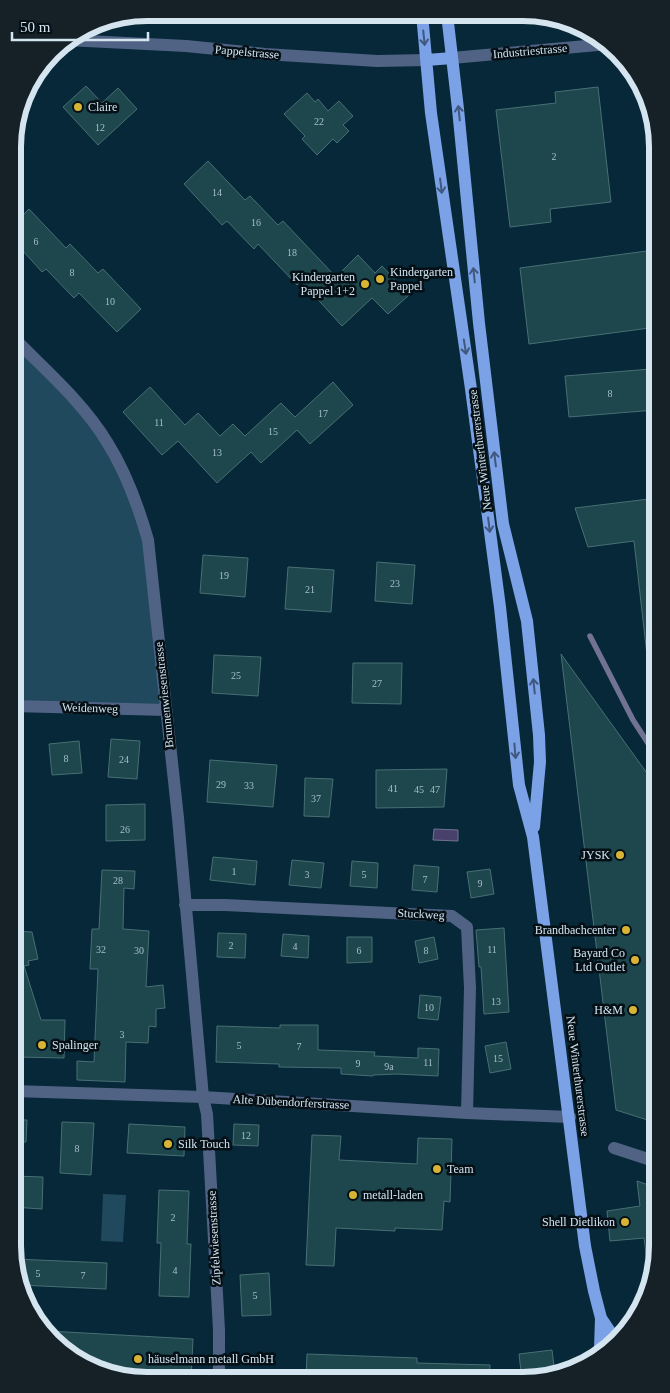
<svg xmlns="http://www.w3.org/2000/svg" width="670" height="1393" viewBox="0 0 670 1393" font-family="'Times New Roman',serif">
	<rect width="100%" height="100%" fill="#072838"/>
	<!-- green -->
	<path fill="#20495e" d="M 13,337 L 86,414 L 137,502 L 166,710 L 13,706 Z
		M 103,1194 L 126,1195 L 123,1242 L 101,1241 Z"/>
	<!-- water -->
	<path fill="#48416b" stroke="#727293" d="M 434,829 L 458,830 L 458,841 L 433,840 Z"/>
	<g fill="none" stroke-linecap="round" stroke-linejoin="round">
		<!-- stream -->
		<path stroke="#727293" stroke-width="5.5" d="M 590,636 L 633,720 L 657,757"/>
	</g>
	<!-- building -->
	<path fill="#1d474c" stroke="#477075" d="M 86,86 L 102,103 L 118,88 L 137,109 L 98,145 L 63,107 Z
		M 598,87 L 611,202 L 550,209 L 551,222 L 510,227 L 496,110 L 556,103 L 555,92 Z
		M 307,93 L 315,102 L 318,99 L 328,111 L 339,101 L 353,116 L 343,125 L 349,131 L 337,143 L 333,139 L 317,155 L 302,139 L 305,136 L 284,114 Z
		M 208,161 L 245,200 L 250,196 L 278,225 L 283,221 L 336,277 L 358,255 L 375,273 L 382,266 L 409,295 L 388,314 L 372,298 L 342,326 L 301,281 L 297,285 L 258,244 L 254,249 L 227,221 L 222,225 L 184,184 Z
		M 29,209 L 66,248 L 70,244 L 98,273 L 103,269 L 141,309 L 117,332 L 79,293 L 74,298 L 46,269 L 42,272 L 14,241 L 14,224 Z
		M 654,250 L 657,282 L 657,327 L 529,344 L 520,268 Z
		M 651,369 L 655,410 L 569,417 L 565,376 Z
		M 333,382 L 353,405 L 310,444 L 297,430 L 261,463 L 251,452 L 217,483 L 178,441 L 162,455 L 123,412 L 150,387 L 185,425 L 198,413 L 220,436 L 233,424 L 245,436 L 281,403 L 295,417 Z
		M 657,498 L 657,664 L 648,664 L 634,541 L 588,547 L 575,508 Z
		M 203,555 L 248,558 L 245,597 L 200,593 Z
		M 377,562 L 415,565 L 412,604 L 375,601 Z
		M 288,567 L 334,570 L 331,612 L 285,609 Z
		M 561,654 L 657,787 L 657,1123 L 616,1110 Z
		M 214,655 L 261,657 L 258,696 L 212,693 Z
		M 353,663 L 402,663 L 401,704 L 352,703 Z
		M 111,739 L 140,741 L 137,779 L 108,777 Z
		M 79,741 L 82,773 L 52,775 L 49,744 Z
		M 210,760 L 277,765 L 273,807 L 207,802 Z
		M 447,769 L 444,807 L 376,808 L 376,770 Z
		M 305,778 L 333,779 L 329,817 L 304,816 Z
		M 145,804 L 145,840 L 106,841 L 106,805 Z
		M 213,857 L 257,861 L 255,885 L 210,880 Z
		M 292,860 L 324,863 L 321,888 L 289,885 Z
		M 352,861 L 378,863 L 377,888 L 350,886 Z
		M 414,865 L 439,867 L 437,892 L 412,890 Z
		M 490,869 L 494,894 L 471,898 L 467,872 Z
		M 102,870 L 135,871 L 134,889 L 124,888 L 123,929 L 149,931 L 146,987 L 163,985 L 165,1008 L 156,1009 L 156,1027 L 149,1026 L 148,1043 L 126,1042 L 125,1082 L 77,1080 L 77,1061 L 94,1062 L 98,969 L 90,969 L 92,929 L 99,929 Z
		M 504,928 L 509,1012 L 484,1014 L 481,967 L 479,967 L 476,930 Z
		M 13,931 L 32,932 L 38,959 L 28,961 L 29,965 L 24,966 L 41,1020 L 65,1020 L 64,1058 L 17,1057 L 18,1023 L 13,1023 Z
		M 218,933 L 246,934 L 245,958 L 217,957 Z
		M 283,934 L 309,936 L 308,958 L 281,956 Z
		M 347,937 L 372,937 L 372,962 L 347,963 Z
		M 434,937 L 438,959 L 419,963 L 415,941 Z
		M 420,995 L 441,997 L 438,1020 L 418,1018 Z
		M 280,1025 L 318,1025 L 318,1050 L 375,1052 L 374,1056 L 418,1058 L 418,1048 L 439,1049 L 438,1076 L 397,1074 L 373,1075 L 373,1076 L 341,1074 L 341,1068 L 279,1067 L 279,1064 L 216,1062 L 217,1026 L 280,1028 Z
		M 506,1042 L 511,1069 L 490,1073 L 485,1046 Z
		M 13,1120 L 27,1120 L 26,1142 L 13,1142 Z
		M 62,1122 L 94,1123 L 91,1175 L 60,1173 Z
		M 129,1124 L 185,1127 L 184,1156 L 127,1153 Z
		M 234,1124 L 259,1125 L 258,1146 L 233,1145 Z
		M 312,1135 L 341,1136 L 339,1160 L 417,1164 L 418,1138 L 452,1139 L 450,1202 L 444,1201 L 442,1230 L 395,1228 L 395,1231 L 336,1228 L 334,1266 L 306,1265 Z
		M 13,1176 L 43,1177 L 42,1209 L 13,1207 Z
		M 637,1181 L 657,1188 L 657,1255 L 653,1267 L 648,1267 L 644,1238 L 610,1241 L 607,1211 L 640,1206 Z
		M 159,1190 L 189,1191 L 187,1244 L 191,1244 L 189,1297 L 159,1296 L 161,1243 L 157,1243 Z
		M 15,1259 L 107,1263 L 106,1289 L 19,1285 Z
		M 269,1273 L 271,1315 L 242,1316 L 240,1275 Z
		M 48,1331 L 193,1339 L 191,1380 L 129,1379 L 58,1347 Z
		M 552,1350 L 555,1375 L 522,1380 L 519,1354 Z
		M 307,1354 L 417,1358 L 417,1363 L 490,1365 L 489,1380 L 306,1380 Z"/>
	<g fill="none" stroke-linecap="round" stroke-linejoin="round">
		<!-- street -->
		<path stroke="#516385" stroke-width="12" d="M 67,40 L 186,46 L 265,54 L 377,61 L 427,60
			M 452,58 L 609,44
			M 13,337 C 45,370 83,402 107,442 C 126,472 138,505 148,540 L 178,818 L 203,1097 L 207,1114 L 219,1330 L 219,1380
			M 13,706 L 166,710
			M 185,905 L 225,905 L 452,916 L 467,927 L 470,988 L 467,1113
			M 13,1091 L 203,1097 L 467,1113 L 570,1117
			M 614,1148 L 657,1162"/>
		<!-- primary -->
		<path stroke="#7ba1e7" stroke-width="12" d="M 422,14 L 431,113 L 471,389 L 500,607 L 519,785 L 533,837 L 585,1246 L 594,1291 L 601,1318 L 600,1349
			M 447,14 L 458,109 L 479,323 L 503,524 L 527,621 L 539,735 L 540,762 L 534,827
			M 427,60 L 452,58
			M 601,1318 L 615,1339"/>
	</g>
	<!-- one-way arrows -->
	<defs><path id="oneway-shaft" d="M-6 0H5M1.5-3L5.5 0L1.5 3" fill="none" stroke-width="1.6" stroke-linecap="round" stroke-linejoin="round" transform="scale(1.25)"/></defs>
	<g stroke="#40587e">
		<use href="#oneway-shaft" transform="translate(424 38) rotate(84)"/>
		<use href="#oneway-shaft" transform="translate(459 113) rotate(-96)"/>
		<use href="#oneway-shaft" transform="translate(441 186) rotate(83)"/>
		<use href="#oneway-shaft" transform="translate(474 275) rotate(-96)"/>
		<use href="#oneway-shaft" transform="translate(465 347) rotate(81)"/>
		<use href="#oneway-shaft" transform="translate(495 459) rotate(-97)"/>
		<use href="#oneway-shaft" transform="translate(489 525) rotate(83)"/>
		<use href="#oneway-shaft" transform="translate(534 686) rotate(-96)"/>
		<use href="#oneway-shaft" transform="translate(515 751) rotate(85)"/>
	</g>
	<!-- markers -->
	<g fill="#d8b434" stroke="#040f16" stroke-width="2">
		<circle cx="78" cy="107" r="5"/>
		<circle cx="380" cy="279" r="5"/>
		<circle cx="365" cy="284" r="5"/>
		<circle cx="620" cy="855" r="5"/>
		<circle cx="626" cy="930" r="5"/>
		<circle cx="635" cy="960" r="5"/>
		<circle cx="633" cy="1010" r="5"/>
		<circle cx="42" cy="1045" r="5"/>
		<circle cx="168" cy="1144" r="5"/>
		<circle cx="437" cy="1169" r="5"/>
		<circle cx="353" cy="1195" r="5"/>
		<circle cx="625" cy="1222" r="5"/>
		<circle cx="138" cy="1359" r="5"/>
	</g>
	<g text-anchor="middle" stroke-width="5" stroke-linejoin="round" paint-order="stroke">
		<!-- number labels -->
		<g font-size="10" fill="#a6bec7">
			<text x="319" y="125">22</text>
			<text x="100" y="131">12</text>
			<text x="554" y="160">2</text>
			<text x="217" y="196">14</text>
			<text x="256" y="226">16</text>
			<text x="36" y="245">6</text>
			<text x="292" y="256">18</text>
			<text x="72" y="276">8</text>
			<text x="110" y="305">10</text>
			<text x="610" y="397">8</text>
			<text x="323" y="417">17</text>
			<text x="159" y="426">11</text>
			<text x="273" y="435">15</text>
			<text x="217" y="456">13</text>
			<text x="224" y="579">19</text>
			<text x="395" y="587">23</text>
			<text x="310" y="593">21</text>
			<text x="236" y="679">25</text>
			<text x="377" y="687">27</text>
			<text x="66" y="762">8</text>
			<text x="124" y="763">24</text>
			<text x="221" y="788">29</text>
			<text x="249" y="789">33</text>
			<text x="393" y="792">41</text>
			<text x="419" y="793">45</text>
			<text x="435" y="793">47</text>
			<text x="316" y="802">37</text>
			<text x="125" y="833">26</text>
			<text x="234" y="875">1</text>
			<text x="307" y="878">3</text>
			<text x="364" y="878">5</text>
			<text x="425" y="883">7</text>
			<text x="118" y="884">28</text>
			<text x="480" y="887">9</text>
			<text x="231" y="949">2</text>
			<text x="295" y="950">4</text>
			<text x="101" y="953">32</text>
			<text x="492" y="953">11</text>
			<text x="139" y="954">30</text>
			<text x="359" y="954">6</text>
			<text x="426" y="954">8</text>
			<text x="496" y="1005">13</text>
			<text x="429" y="1011">10</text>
			<text x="122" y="1038">3</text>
			<text x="239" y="1049">5</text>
			<text x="299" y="1050">7</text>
			<text x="498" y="1062">15</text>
			<text x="428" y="1066">11</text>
			<text x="358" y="1067">9</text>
			<text x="389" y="1070">9a</text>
			<text x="246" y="1139">12</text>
			<text x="77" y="1152">8</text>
			<text x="173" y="1221">2</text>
			<text x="175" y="1274">4</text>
			<text x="38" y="1277">5</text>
			<text x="83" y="1279">7</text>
			<text x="255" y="1299">5</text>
		</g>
		<!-- street labels -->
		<g font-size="12" fill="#d4e5f0" stroke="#040f16">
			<text transform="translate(530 51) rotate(-5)" y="4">Industriestrasse</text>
			<text transform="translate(247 52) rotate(5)" y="4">Pappelstrasse</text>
			<text transform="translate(480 450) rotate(-97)" y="4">Neue Winterthurerstrasse</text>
			<text transform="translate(164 695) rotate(-96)" y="4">Brunnenwiesenstrasse</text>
			<text transform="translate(90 708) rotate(2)" y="4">Weidenweg</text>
			<text transform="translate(421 914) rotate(3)" y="4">Stuckweg</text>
			<text transform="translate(578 1076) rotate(83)" y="4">Neue Winterthurerstrasse</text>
			<text transform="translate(291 1102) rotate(3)" y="4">Alte Dübendorferstrasse</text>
			<text transform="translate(214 1238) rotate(-93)" y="4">Zipfelwiesenstrasse</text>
		</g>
		<!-- poi labels -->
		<g font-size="12" fill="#d4e5f0" stroke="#040f16" text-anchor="start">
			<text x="88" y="111">Claire</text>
			<text x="390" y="276">Kindergarten<tspan x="390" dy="14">Pappel</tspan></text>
			<text x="355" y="281" text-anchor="end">Kindergarten<tspan x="355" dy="14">Pappel 1+2</tspan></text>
			<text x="610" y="859" text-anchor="end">JYSK</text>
			<text x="616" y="934" text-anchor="end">Brandbachcenter</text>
			<text x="625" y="957" text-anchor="end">Bayard Co<tspan x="625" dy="14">Ltd Outlet</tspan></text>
			<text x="623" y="1014" text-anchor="end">H&amp;M</text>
			<text x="52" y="1049">Spalinger</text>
			<text x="178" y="1148">Silk Touch</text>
			<text x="447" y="1173">Team</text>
			<text x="363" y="1199">metall-laden</text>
			<text x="615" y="1226" text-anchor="end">Shell Dietlikon</text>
			<text x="148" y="1363">häuselmann metall GmbH</text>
		</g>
	</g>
	<!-- crop -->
	<path d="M0 0H670V1393H0ZM147 21H523A126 126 0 0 1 649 147V1246A126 126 0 0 1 523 1372H147A126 126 0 0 1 21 1246V147A126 126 0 0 1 147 21Z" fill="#152027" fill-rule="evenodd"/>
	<path fill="none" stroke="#d4e5f0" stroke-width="6" d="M147 21H523A126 126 0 0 1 649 147V1246A126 126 0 0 1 523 1372H147A126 126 0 0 1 21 1246V147A126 126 0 0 1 147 21Z"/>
	<!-- scale -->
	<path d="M12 32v8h136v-8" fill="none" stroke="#d4e5f0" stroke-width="2.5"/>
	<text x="20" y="32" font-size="15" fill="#d4e5f0" stroke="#040f16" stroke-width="4" paint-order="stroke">50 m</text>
</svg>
